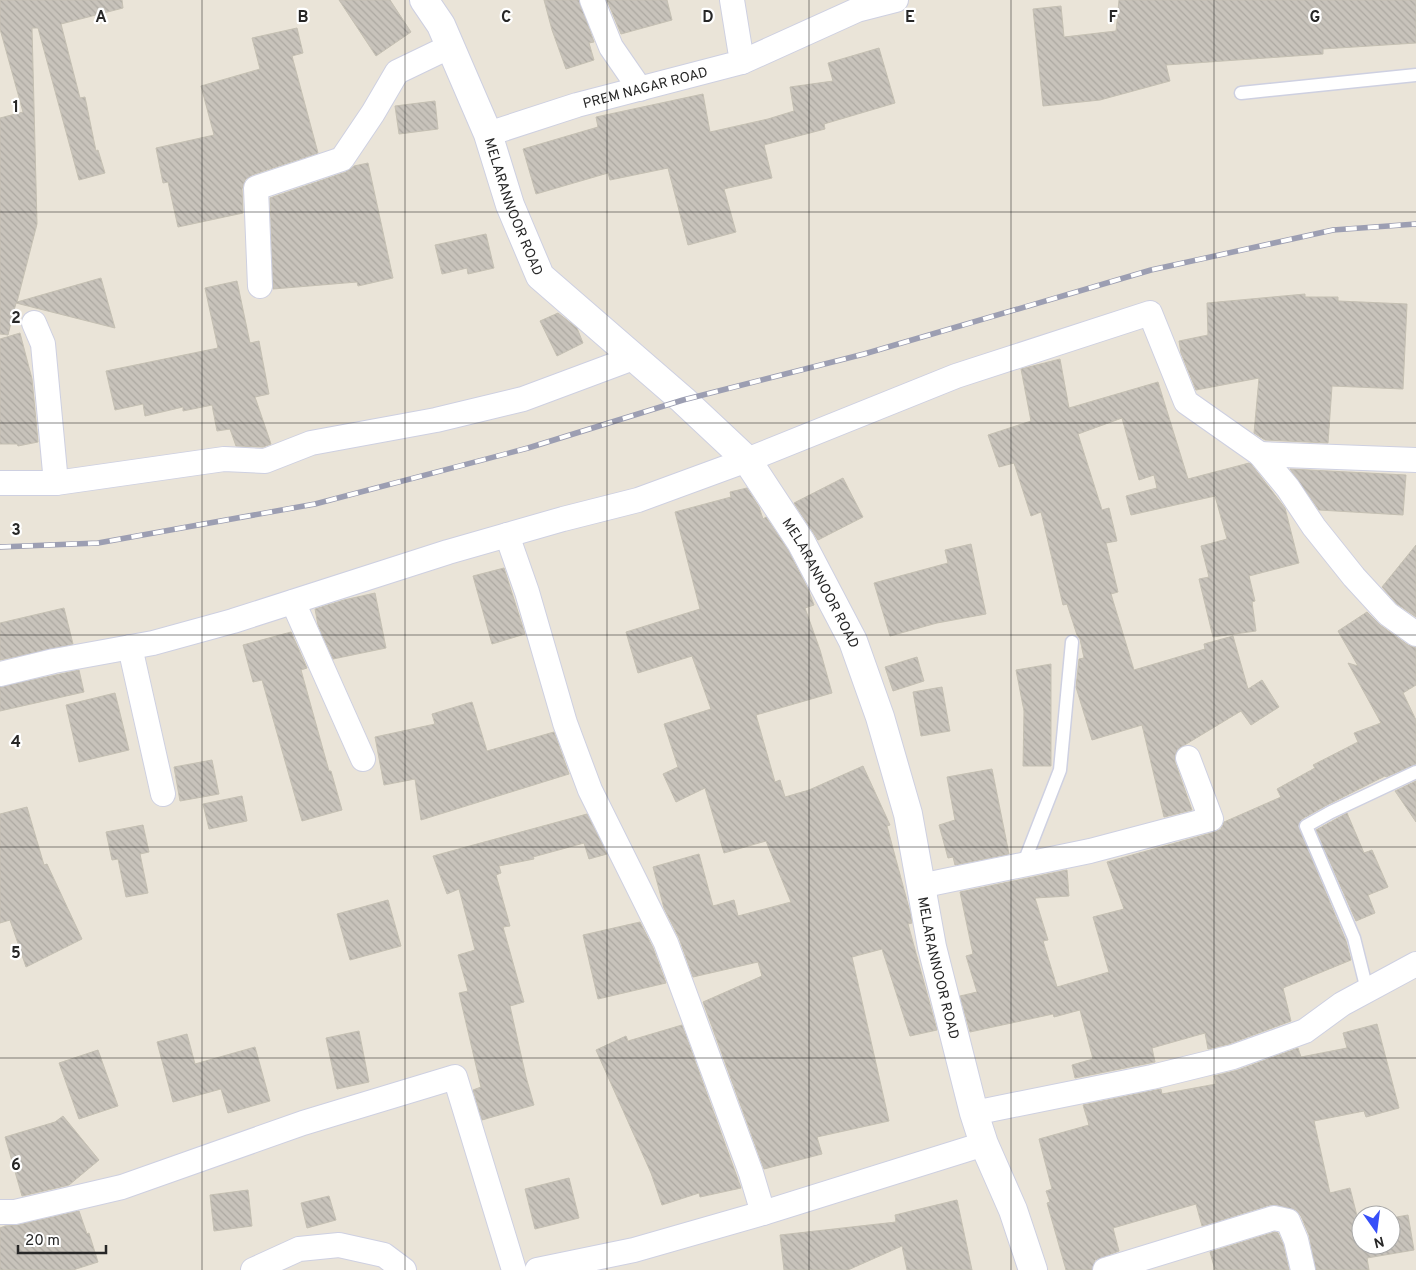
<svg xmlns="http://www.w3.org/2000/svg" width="1416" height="1270" viewBox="0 0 1416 1270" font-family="Overpass,sans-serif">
	<defs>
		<pattern id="building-back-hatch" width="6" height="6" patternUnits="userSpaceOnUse" patternTransform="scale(1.25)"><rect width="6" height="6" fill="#c8c3bb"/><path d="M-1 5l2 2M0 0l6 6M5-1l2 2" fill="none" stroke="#aca8a1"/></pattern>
	</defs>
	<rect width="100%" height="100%" fill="#eae4d8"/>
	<!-- building -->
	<path fill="url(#building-back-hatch)" stroke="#c5c0b3" d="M 0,0 L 122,0 L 123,8 L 61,24 L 80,98 L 85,97 L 96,151 L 98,150 L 105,173 L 79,180 L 38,28 L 32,28 L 37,224 L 17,302 L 101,278 L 115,328 L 16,303 L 8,335 L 0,334 L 0,118 L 23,112 L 0,29 Z
		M 339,0 L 390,0 L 411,32 L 376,56 Z
		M 544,0 L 579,0 L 594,42 L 589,43 L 594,60 L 566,69 L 552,30 Z
		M 607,0 L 667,0 L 672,20 L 621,34 Z
		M 1119,0 L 1416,0 L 1416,43 L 1323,49 L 1323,54 L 1166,65 L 1170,81 L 1100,100 L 1043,106 L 1033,9 L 1061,6 L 1064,37 L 1116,31 Z
		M 297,28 L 303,53 L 292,56 L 318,153 L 252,175 L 245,180 L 242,189 L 243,213 L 178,227 L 168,182 L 163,183 L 156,148 L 214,135 L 201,86 L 260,69 L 252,38 Z
		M 879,48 L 895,103 L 824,124 L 825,129 L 764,145 L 772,178 L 724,189 L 736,232 L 688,245 L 668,168 L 610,180 L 608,173 L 536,194 L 523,149 L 598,127 L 596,117 L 703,94 L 710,132 L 768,119 L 794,111 L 790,87 L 833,81 L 828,63 Z
		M 435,101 L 438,129 L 399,134 L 395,106 Z
		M 368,163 L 393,278 L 358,286 L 357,282 L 273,289 L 270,198 L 346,172 L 354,166 Z
		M 486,234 L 494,268 L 468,274 L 467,268 L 442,274 L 435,245 Z
		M 237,281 L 250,343 L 259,341 L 269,394 L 255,397 L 271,444 L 263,447 L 236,446 L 230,429 L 217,431 L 212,405 L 183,411 L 183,407 L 145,416 L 143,404 L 115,410 L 106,371 L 218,348 L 205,288 Z
		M 1305,294 L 1305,297 L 1338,297 L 1338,301 L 1407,304 L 1403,389 L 1332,386 L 1328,443 L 1265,440 L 1254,433 L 1259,378 L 1196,390 L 1181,353 L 1179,341 L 1208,335 L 1207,303 Z
		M 558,313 L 577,328 L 583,343 L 557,356 L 540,321 Z
		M 20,333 L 32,379 L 38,442 L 18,446 L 17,444 L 0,444 L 0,339 Z
		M 1060,359 L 1069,408 L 1158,382 L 1188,479 L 1249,463 L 1251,464 L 1285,508 L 1299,563 L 1249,576 L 1255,601 L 1252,602 L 1256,631 L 1213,637 L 1199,579 L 1209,577 L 1201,546 L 1227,539 L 1215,496 L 1131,515 L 1126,496 L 1157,488 L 1154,475 L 1139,480 L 1122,418 L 1078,434 L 1102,510 L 1109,508 L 1117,541 L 1106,543 L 1118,592 L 1111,594 L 1134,670 L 1205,649 L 1204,644 L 1233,636 L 1248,689 L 1262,680 L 1279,707 L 1251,725 L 1241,711 L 1178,749 L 1175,755 L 1175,762 L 1192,810 L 1164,817 L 1142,725 L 1092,740 L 1076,687 L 1079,659 L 1084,658 L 1080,639 L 1077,635 L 1067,604 L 1063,605 L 1041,512 L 1031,516 L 1014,463 L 999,467 L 988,435 L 1031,421 L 1021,369 Z
		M 1290,469 L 1406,475 L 1403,515 L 1319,510 Z
		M 843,478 L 863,517 L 818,540 L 794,503 Z
		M 747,488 L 759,507 L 763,519 L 766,517 L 788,550 L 808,589 L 814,605 L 805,608 L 820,650 L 832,693 L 756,715 L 775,782 L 780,780 L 785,797 L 809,790 L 863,766 L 890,825 L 887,826 L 910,912 L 912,923 L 908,924 L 937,1030 L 910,1036 L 882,949 L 852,957 L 889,1121 L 817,1137 L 822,1154 L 764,1169 L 703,1002 L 762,976 L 758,962 L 693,977 L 679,938 L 664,908 L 653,867 L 699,854 L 713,906 L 734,900 L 738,916 L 791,902 L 766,841 L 724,853 L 705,788 L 676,802 L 663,774 L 678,767 L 664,724 L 711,709 L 692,656 L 638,673 L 626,632 L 700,609 L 675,512 L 731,497 L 730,492 Z
		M 971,544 L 986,614 L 937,623 L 890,636 L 874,583 L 948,563 L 945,550 Z
		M 1416,545 L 1416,617 L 1397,604 L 1382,587 Z
		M 504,568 L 525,634 L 492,644 L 473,576 Z
		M 375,593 L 386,648 L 333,659 L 318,625 L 315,609 L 344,600 Z
		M 64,608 L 73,644 L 0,660 L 0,623 Z
		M 1367,612 L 1380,625 L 1408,645 L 1416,648 L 1416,685 L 1403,693 L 1416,720 L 1416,764 L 1386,777 L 1385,776 L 1327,805 L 1302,819 L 1298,826 L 1346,941 L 1351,960 L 1283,988 L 1291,1021 L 1229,1044 L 1208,1049 L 1205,1033 L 1152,1048 L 1155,1062 L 1075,1078 L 1072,1065 L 1093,1059 L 1080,1010 L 1054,1017 L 1053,1014 L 970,1032 L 960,996 L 977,992 L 966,956 L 973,954 L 960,892 L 1067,870 L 1069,896 L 1035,898 L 1048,940 L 1043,941 L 1057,987 L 1109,972 L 1093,917 L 1124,909 L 1107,862 L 1215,832 L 1221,829 L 1224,822 L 1281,797 L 1277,789 L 1315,768 L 1313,765 L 1358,742 L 1354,733 L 1381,723 L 1348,663 L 1358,666 L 1338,631 Z
		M 291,632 L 307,668 L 301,670 L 329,771 L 331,771 L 342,810 L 302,821 L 262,680 L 253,682 L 243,645 Z
		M 917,657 L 924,681 L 893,691 L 885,667 Z
		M 1051,664 L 1051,766 L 1023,766 L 1024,711 L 1016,670 Z
		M 79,670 L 84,692 L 0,711 L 0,687 Z
		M 942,687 L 950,731 L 921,736 L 913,692 Z
		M 115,693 L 129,750 L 79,762 L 66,705 Z
		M 472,702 L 487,751 L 554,732 L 569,774 L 421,820 L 415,779 L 384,785 L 375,737 L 435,724 L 432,714 Z
		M 212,760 L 219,794 L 180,801 L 174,767 Z
		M 992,769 L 1009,854 L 955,865 L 953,857 L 948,858 L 939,825 L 955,820 L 947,777 Z
		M 1416,781 L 1416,822 L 1395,791 Z
		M 242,796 L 247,821 L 209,829 L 203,804 Z
		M 27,807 L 44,865 L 47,864 L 82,939 L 26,967 L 10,920 L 0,923 L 0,814 Z
		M 1347,813 L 1364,853 L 1372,850 L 1388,887 L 1368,895 L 1375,913 L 1356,921 L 1316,830 Z
		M 587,814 L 607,854 L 589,859 L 584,843 L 533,857 L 534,859 L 499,866 L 501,873 L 496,875 L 510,926 L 503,927 L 524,1002 L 510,1006 L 526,1077 L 534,1105 L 482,1120 L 473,1090 L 481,1087 L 459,993 L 468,991 L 458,955 L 475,950 L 459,889 L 447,894 L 433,856 Z
		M 143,825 L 149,852 L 140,854 L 148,893 L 126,897 L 118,859 L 112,860 L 106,832 Z
		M 388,900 L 401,946 L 350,960 L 337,914 Z
		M 640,922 L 653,948 L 666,983 L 598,999 L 583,935 Z
		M 1377,1024 L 1399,1108 L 1366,1117 L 1364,1111 L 1314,1121 L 1330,1193 L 1350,1188 L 1359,1224 L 1361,1224 L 1361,1245 L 1391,1245 L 1391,1218 L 1408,1215 L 1414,1250 L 1367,1258 L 1369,1270 L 1316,1270 L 1309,1235 L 1301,1216 L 1296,1210 L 1277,1205 L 1270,1205 L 1202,1226 L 1196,1204 L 1113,1228 L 1119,1251 L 1095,1260 L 1092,1270 L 1066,1270 L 1047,1203 L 1050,1202 L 1046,1191 L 1052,1189 L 1039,1139 L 1089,1125 L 1083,1105 L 1161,1089 L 1162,1094 L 1216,1084 L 1214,1076 L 1238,1070 L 1298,1048 L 1301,1057 L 1347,1048 L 1343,1033 Z
		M 682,1025 L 741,1188 L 700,1197 L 699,1193 L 662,1205 L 651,1173 L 596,1050 L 626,1036 L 628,1041 Z
		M 359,1031 L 369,1082 L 337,1089 L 326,1038 Z
		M 187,1034 L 195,1064 L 255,1047 L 270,1101 L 228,1113 L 221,1089 L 173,1102 L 157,1042 Z
		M 98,1050 L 118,1106 L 79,1119 L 59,1063 Z
		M 63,1116 L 99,1160 L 69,1185 L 22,1196 L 5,1137 L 55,1122 Z
		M 569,1178 L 579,1218 L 535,1229 L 525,1189 Z
		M 248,1190 L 252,1226 L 214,1231 L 210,1195 Z
		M 329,1196 L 336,1220 L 307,1228 L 301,1203 Z
		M 957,1200 L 972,1270 L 907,1270 L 902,1246 L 848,1270 L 784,1270 L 780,1235 L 896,1222 L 895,1215 Z
		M 79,1211 L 87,1234 L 89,1233 L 98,1262 L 73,1270 L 0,1270 L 0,1228 L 5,1226 L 18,1225 Z
		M 1275,1232 L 1278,1233 L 1283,1244 L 1289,1270 L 1215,1270 L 1210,1252 Z"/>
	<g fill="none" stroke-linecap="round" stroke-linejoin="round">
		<!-- service casing -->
		<g stroke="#ced0e1" stroke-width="15">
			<path id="service" d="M 1241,93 L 1416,75
				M 1023,865 L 1060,770 L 1072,642
				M 1367,990 L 1354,938 L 1306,826 L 1331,812 L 1416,772"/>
		</g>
		<!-- minor casing -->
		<g stroke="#ced0e1" stroke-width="26">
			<g id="minor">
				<path d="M 592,0 L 611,47 L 640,89"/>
				<path d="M 742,62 L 857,10 L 896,0"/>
				<path id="s1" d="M 488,134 L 577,105 L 742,62 L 732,0"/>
				<path d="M 260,286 L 256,188 L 342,159 L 373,113 L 397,72 L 451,46"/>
				<path d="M 34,323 L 43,344 L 56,483"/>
				<path d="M 1260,454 L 1416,460"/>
				<path d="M 0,483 L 56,483 L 224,459 L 265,461 L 311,443 L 436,420 L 523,399 L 633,358"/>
				<path d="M 507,535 L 527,592 L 565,723 L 590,790 L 666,943 L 751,1173 L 763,1213"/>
				<path d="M 293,602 L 363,759"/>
				<path d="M 130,647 L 163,794"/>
				<path d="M 0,674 L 54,661 L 153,643 L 233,621 L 448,552 L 563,519 L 638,500 L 747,460 L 956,376 L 1150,313 L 1186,402 L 1260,454 L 1288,488 L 1314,527 L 1354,577 L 1388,614 L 1416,634"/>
				<path d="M 920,886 L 1090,851 L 1211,819 L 1188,758"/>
				<path d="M 974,1113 L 1152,1077 L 1233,1057 L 1305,1031 L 1342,1004 L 1416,964"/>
				<path d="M 0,1212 L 15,1212 L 122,1187 L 303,1123 L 455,1077 L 514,1270"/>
				<path d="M 253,1270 L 299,1249 L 339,1245 L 384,1255 L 404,1270"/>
				<path d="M 537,1270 L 634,1250 L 763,1213 L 984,1144"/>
				<path d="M 1105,1270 L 1274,1218 L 1288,1221 L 1296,1240 L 1303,1270"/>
			</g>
		</g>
		<!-- tertiary casing -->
		<g stroke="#ced0e1" stroke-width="30">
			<g id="tertiary">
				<path id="s2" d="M 424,0 L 441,25 L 488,134 L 510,205 L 540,276 L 683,400 L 747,460 L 801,542 L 853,641 L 880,717 L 908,814 L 932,947 L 974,1113 L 984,1144 L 1013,1210 L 1033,1270"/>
			</g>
		</g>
		<!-- service -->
		<use href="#service" stroke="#fff" stroke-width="12"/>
		<!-- minor -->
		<use href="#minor" stroke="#fff" stroke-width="24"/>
		<!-- tertiary -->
		<use href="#tertiary" stroke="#fff" stroke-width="28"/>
		<!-- rail casing -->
		<g stroke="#9c9eb2" stroke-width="5.5">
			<path id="rail" d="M 0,547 L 98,543 L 315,504 L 528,448 L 683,400 L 864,354 L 1151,270 L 1333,230 L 1416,224"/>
		</g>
		<!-- rail -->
		<use href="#rail" stroke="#fff" stroke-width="4" stroke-dasharray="11" stroke-linecap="butt"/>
	</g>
	<!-- grid -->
	<path fill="none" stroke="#272727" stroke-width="1" stroke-opacity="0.55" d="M 202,0 L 202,1270M 405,0 L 405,1270M 607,0 L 607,1270M 809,0 L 809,1270M 1011,0 L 1011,1270M 1214,0 L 1214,1270M 0,212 L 1416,212M 0,423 L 1416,423M 0,635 L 1416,635M 0,847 L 1416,847M 0,1058 L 1416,1058"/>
	<g text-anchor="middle" stroke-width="4.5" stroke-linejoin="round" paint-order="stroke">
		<!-- street labels -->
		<g font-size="14" fill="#272727" stroke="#fff">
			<text dy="5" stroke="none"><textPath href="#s1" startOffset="164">PREM NAGAR ROAD</textPath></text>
			<text dy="5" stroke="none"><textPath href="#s2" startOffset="226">MELARANNOOR ROAD</textPath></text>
			<text dy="5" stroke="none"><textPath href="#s2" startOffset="721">MELARANNOOR ROAD</textPath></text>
			<text dy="5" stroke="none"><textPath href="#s2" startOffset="1126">MELARANNOOR ROAD</textPath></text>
		</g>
	</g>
	<g font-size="16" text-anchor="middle" font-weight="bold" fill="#272727" stroke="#fff" stroke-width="4.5" stroke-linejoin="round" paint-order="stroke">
		<text x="101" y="22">A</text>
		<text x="303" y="22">B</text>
		<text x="506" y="22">C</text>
		<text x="708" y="22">D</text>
		<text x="910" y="22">E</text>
		<text x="1113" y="22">F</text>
		<text x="1315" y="22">G</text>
		<text x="16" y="112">1</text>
		<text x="16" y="323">2</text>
		<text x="16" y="535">3</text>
		<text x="16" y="747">4</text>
		<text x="16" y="958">5</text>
		<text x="16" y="1170">6</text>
	</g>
	<!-- north arrow -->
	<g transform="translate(1376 1230) rotate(166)"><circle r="24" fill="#ffffff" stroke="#a9a9a9"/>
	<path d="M0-4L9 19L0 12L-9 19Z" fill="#364ff9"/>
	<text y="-8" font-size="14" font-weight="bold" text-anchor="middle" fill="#272727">N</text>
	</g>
	<!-- scale -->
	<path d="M18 1245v8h88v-8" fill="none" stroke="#272727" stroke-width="2.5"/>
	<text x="25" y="1245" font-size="15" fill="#272727" stroke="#ffffff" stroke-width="4" paint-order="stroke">20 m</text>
</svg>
